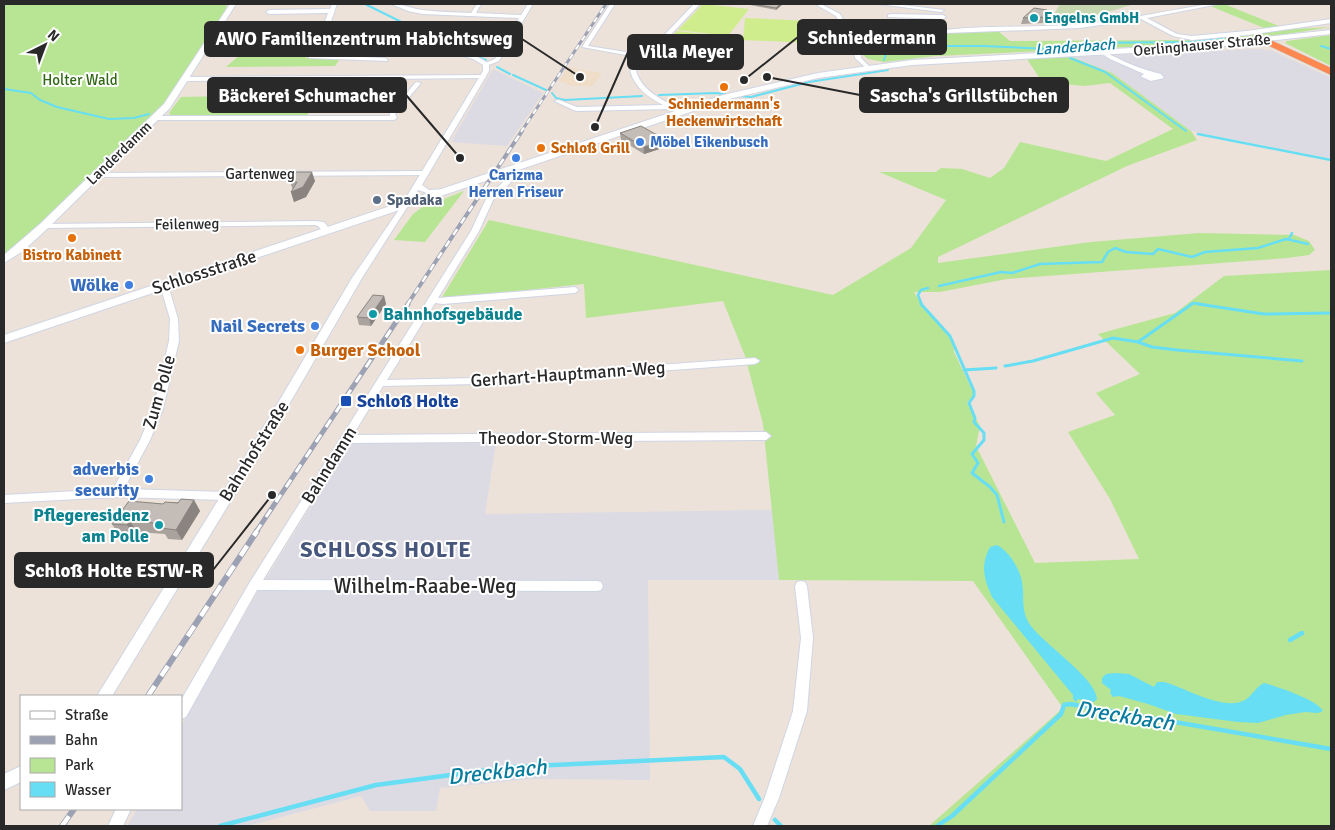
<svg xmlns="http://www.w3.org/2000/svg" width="1335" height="830" viewBox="0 0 1335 830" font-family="Signika,sans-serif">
	<rect width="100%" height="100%" fill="#ece2d9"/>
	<!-- industrial -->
	<path fill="#dcdbe4" d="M 1258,49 L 1273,51 L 1331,78 L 1331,158 L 1191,131 L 1112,73 L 1072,57 Z
		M 493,69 L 543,93 L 507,146 L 451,142 Z
		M 350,443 L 496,443 L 485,514 L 772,510 L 779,580 L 648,580 L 650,780 L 532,779 L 440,788 L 436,811 L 370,811 L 361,796 L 247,826 L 127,826 L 137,809 L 181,809 L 181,726 L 257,593 Z"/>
	<!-- education -->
	<path fill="#efddc8" d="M 568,67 L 583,70 L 602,73 L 593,86 L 572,86 L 559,81 Z"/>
	<!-- green -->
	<path fill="#b8e593" d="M 4,4 L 227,4 L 225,11 L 163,105 L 13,250 L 4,256 Z
		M 1224,4 L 1279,26 L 1264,28 L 1210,6 Z
		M 1331,27 L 1275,36 L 1194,44 L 936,56 L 884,62 L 868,59 L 863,55 L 919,37 L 949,32 L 998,31 L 1010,41 L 1189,40 L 1295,29 Z
		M 308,32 L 337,32 L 340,34 L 305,58 L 340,59 L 335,66 L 226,67 L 242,53 L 227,51 C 243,40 262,50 281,49 C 292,48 301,39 308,32 Z
		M 1331,35 L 1331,66 L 1285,43 L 1287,41 Z
		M 1072,57 L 1112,73 L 1191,131 L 1197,140 L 1127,166 L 938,257 L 938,263 L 1091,242 L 1199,233 L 1294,235 L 1309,241 L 1315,250 L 1309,255 L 1287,258 L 1007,279 L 940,292 L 914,292 L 923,307 L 953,340 L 954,352 L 975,396 L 967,402 L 980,426 L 976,446 L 1035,563 L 1139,559 L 1110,499 L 1068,432 L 1115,415 L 1096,393 L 1140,374 L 1098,334 L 1175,313 L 1224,276 L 1331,270 L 1331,826 L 929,826 L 1063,708 L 973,581 L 779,580 L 763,424 L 745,356 L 723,301 L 586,318 L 584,284 L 441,299 L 489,220 L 833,295 L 911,248 L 946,200 L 879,172 L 936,172 L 941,168 L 962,169 L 990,178 L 1004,168 L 1020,142 L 1106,161 L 1173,129 L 1110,83 L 1084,86 L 1042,82 L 1027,59 Z
		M 226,96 L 218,105 L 245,106 L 249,102 L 286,102 L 293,96 L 320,96 L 306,117 L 178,117 L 171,116 L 169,113 L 181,97 Z
		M 464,191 L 425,242 L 394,240 L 413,214 L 421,208 Z"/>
	<!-- cemetery -->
	<path fill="#c7d7b0" d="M 1060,4 L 1124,4 L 1131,5 L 1068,24 L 1051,20 Z"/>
	<!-- pitch -->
	<path fill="#d0ed8e" d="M 703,4 L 749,9 L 728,36 L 678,30 Z
		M 745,18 L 833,22 L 836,44 L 743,40 Z
		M 677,31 L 729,37 L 703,68 L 647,61 Z"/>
	<!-- water -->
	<path fill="#67def4" d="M 997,545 C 1009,551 1020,569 1022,582 C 1025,598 1020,611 1031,626 C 1044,644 1096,678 1097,699 L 1094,702 L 1078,699 L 1076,702 L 1073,699 L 1073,695 L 992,597 C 984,579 980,566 990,547 Z
		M 1115,673 L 1129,674 L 1154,687 L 1157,682 L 1164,682 C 1186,688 1221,710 1243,701 C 1251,698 1255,687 1264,683 C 1276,686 1318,700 1323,711 L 1318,713 L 1305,712 L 1286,715 L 1258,723 L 1238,722 L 1176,714 L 1148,704 L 1119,696 L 1113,697 L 1110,693 L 1111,690 L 1102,683 L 1102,678 L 1106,674 Z"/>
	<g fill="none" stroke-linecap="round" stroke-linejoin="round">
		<!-- stream-far3 -->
		<path stroke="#67def4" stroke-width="2" d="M 365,4 L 452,47
			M 1321,46 L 1331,49
			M 470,54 L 486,60
			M 1070,58 L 1105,72 L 1186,131
			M 884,60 L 886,53 L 910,46 L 983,46 L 1050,49 L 1081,46 L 1081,43 L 1192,42 L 1241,35
			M 497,67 L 510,74
			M 513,75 L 546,90
			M 4,89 L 31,93 L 40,100 L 57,107 L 109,119 L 134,118 L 149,114
			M 552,93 L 556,98 L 565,100 L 642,96
			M 659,95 L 716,93 L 730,95
			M 739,96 L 751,97 L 809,82 L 888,70"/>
		<!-- stream-far2 -->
		<path stroke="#67def4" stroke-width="2.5" d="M 1198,134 L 1331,160
			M 1289,239 L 1292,233
			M 939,286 L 1001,272 L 1012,273 L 1040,264 L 1102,262 L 1108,252 L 1115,248 L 1126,252 L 1153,254 L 1158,249 L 1192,257 L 1205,252 L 1258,248 L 1286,239 L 1308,244
			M 922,305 L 918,295 L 921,290 L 928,288
			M 1190,305 L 1193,303 L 1206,305"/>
		<!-- stream-far1 -->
		<path stroke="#67def4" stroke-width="3" d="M 921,304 L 950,336 L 974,391 L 974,396 L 969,403 L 975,418 L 974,422 L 984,433 L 984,440 L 972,454 L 978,463 L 972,473 L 990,487 L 997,495 L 1004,522
			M 1198,304 L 1264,314 L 1331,313
			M 1138,342 L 1152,347 L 1177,350 L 1302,361
			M 1005,366 L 1033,361 L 1113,338 L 1138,342 L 1192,304
			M 964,370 L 996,368"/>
		<!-- stream -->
		<path stroke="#67def4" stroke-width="4.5" d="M 1290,640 L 1302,633
			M 775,820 L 781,826
			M 220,826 L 376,785 L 511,767 L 724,757 L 740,769 L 759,799
			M 937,826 L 952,816 L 1061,714 L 1064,705 L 1070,704 L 1331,749"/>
		<!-- minor casing -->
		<g stroke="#cfd5e3" stroke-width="2">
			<path id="minor" d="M 332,4 L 337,4 L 328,30 L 325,32 L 322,30 L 328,13 L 269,14 L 266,12 L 269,10 L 330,9 Z
				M 391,4 C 402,3 412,9 423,10 C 438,12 455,12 471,13 L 477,4 L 481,4 L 476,13 L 521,15 L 528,4 L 533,4 L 499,61 L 486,66 L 483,64 L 495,59 L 519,18 L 423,14 L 408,11 Z
				M 610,4 L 615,4 L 588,46 L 645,55 L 694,4 L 700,4 L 636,71 C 643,93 665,101 684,111 L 684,113 L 680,113 L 671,109 L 576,111 L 554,101 L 559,100 L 577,107 L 663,105 C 648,97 635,88 630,71 L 642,58 L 582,47 Z
				M 815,4 L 821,4 L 840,14 L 859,48 C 888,45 915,33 944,30 C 990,25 1036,28 1081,24 C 1125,20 1166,11 1209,4 L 1219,4 L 1147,18 L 1177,34 L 1192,36 L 1247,31 L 1331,19 L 1331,23 L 1247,35 L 1192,40 L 1173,36 L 1141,19 L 1080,28 L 946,33 L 924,36 L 879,48 L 860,51 L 861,58 L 870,67 L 867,69 L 855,58 L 854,50 L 836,16 Z
				M 878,4 L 894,4 L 944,10 L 941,12 Z
				M 890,14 L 943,15 L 946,17 L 943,19 L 888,17 L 888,15 Z
				M 346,28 L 348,29 L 348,31 L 314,55 L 385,58 L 388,60 L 387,61 L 309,58 L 310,53 Z
				M 1101,51 C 1107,51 1110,55 1115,57 C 1130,65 1145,70 1161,74 L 1164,78 L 1151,81 L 1142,77 L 1141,76 L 1144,74 L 1110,59 L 1101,53 Z
				M 486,75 L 486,77 L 484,78 L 186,81 L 183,79 L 186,77 Z
				M 416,82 L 421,83 L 395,114 L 397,118 L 394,120 L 156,120 L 153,118 L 156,116 L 390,116 L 390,113 Z
				M 502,169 L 508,169 L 513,173 L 513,180 L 493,200 L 479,231 L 438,298 L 575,287 L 579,290 L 575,293 L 443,304 L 435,303 L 387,380 L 476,378 L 755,358 L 760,361 L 755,364 L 476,384 L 383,386 L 353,435 L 766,432 L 771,436 L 766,440 L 348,443 L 263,580 L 597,581 L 601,582 L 603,586 L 601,590 L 597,591 L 257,590 L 186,717 L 181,719 L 181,700 L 250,582 L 471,231 L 486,199 L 506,179 L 506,176 L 501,171 Z
				M 424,171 L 428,173 L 427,175 L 97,177 L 93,175 L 97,173 Z
				M 315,221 L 324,222 L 331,231 L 330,233 L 324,233 L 318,226 L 315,225 L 44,228 L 40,226 L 44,224 Z
				M 164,282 L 168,285 L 178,319 L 179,341 L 163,409 L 150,440 L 124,489 L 226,492 L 230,493 L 231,496 L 230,499 L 226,500 L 116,497 L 4,503 L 4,495 L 113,489 L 140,440 L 153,409 L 169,341 L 170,319 L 160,285 Z
				M 801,581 L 805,582 L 807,586 L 813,638 L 807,711 L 779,798 L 767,826 L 753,826 L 765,797 L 793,711 L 801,638 L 795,586 L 797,582 Z
				M 116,809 L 131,809 L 123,826 L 108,826 Z"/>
		</g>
		<!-- tertiary casing -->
		<g stroke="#cfd5e3" stroke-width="2">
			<path id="tertiary" d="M 363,28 C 373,29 384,29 394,30 C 415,34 475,52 489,64 L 489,71 L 422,185 L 429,190 L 445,189 L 449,191 L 433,195 L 418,190 L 362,278 L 280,420 L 112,696 L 97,696 L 269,418 L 352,278 L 396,214 L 483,71 L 483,65 L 473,59 L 393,34 L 363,32 L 217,32 L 214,30 L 217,28 Z
				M 21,766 L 21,782 L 4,790 L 4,774 Z"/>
		</g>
		<!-- secondary casing -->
		<g stroke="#cfd5e3" stroke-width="2">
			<path id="secondary" d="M 230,4 L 236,4 L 170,108 L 48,228 L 23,251 L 4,263 L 4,255 L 40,224 L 164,104 Z
				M 1331,30 L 1331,34 L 1188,50 L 912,65 L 818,78 L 729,99 L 4,343 L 4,335 L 723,95 L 818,73 L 912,60 L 1188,45 Z"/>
		</g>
		<!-- motorway casing -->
		<g stroke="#c3c3c3" stroke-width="1">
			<path id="motorway" d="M 1266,38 L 1331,68 L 1331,75 L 1263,43 L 1261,41 Z"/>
		</g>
		<!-- minor -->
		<use href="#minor" fill="#fff" fill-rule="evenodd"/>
		<!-- tertiary -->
		<use href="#tertiary" fill="#fff" fill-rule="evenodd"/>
		<!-- secondary -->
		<use href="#secondary" fill="#fff" fill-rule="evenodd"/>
		<!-- motorway -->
		<use href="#motorway" fill="#ff8851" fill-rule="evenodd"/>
		<!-- rail-far3 casing -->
		<g stroke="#9ca2b4" stroke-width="3">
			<path id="rail-far3" d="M 521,132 L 606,4"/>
		</g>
		<!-- rail-far2 casing -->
		<g stroke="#9ca2b4" stroke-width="4">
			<path id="rail-far2" d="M 407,305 L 522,131"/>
		</g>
		<!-- rail-far1 casing -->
		<g stroke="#9ca2b4" stroke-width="5">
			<path id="rail-far1" d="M 256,532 L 408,304"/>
		</g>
		<!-- rail casing -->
		<g stroke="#9ca2b4" stroke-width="6">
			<path id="rail" d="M 148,696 L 257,531
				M 62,826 L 74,809"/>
		</g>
		<!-- rail-far3 -->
		<use href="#rail-far3" stroke="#fff" stroke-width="2" stroke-dasharray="5.5" stroke-linecap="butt"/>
		<!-- rail-far2 -->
		<use href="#rail-far2" stroke="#fff" stroke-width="2.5" stroke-dasharray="7" stroke-linecap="butt"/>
		<!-- rail-far1 -->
		<use href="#rail-far1" stroke="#fff" stroke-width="3" stroke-dasharray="9" stroke-linecap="butt"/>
		<!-- rail -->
		<use href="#rail" stroke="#fff" stroke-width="4.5" stroke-dasharray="12" stroke-linecap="butt"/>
	</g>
	<!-- wall -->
	<path fill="#a9a29d" d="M 745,4 L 783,4 L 776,10 Z
		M 1047,10 L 1044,23 L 1021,24 L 1023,18 Z
		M 620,133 L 666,147 L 644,154 L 621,140 Z
		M 315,181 L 306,197 L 294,202 L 291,192 L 293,190 L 290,182 Z
		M 384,296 L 386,304 L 371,326 L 359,325 L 357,317 Z
		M 194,500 L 200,511 L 182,540 L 168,539 L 165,534 L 137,532 L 134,536 L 119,535 L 112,524 L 163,504 Z"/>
	<!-- shaded-wall -->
	<path fill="#89847f" d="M 780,4 L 783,4 L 776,10 L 776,8 Z
		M 666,140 L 666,147 L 644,154 L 644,147 Z
		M 312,172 L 315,181 L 306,197 L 294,202 L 291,192 Z
		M 384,296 L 386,304 L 371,326 L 369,318 Z
		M 194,500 L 200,511 L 182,540 L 176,530 Z
		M 130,521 L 137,532 L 134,536 L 127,525 Z"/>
	<!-- building -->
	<path fill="#c4bcb6" stroke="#89847f" d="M 753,4 L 780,4 L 776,8 Z
		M 1034,8 L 1047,10 L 1046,17 L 1023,18 Z
		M 641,126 L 666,140 L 644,147 L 620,133 Z
		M 296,172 L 312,172 L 303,187 L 291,192 L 297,182 L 290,182 Z
		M 373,295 L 384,296 L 369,318 L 357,317 Z
		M 181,499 L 194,500 L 176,530 L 161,528 L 165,524 L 130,521 L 127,525 L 112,524 L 129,501 L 163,504 L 165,502 L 178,503 Z"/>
	<!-- markers -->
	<g fill="#0f9aa8" stroke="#fff" stroke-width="2">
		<circle cx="1034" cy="18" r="5"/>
		<circle cx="373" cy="314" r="5"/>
		<circle cx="159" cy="525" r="5"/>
	</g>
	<g fill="#e8710a" stroke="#fff" stroke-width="2">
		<circle cx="724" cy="87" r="5"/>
		<circle cx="541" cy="148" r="5"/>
		<circle cx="72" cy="238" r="5"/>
		<circle cx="300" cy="350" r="5"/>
	</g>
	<g fill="#3f7fe0" stroke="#fff" stroke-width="2">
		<circle cx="640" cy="142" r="5"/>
		<circle cx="516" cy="158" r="5"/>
		<circle cx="129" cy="285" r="5"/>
		<circle cx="315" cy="326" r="5"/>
		<circle cx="149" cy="479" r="5"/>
	</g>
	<circle fill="#5c6f8a" stroke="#fff" stroke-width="2" cx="377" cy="200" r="5"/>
	<rect fill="#1a4fb4" stroke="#fff" stroke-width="2" x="340" y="395" width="12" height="12" rx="2.5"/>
	<g text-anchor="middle" stroke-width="4" stroke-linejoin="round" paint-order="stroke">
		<!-- far-culture labels -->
		<g font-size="15" font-weight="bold" fill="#0d838f" stroke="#fff" text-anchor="start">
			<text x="1044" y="23">Engelns GmbH</text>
		</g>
		<!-- far-street labels -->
		<g font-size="15" fill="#292929" stroke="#fff">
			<text transform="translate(1202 45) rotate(-5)" y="5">Oerlinghauser Straße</text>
			<text transform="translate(119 153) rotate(-44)" y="5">Landerdamm</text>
			<text x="260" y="179">Gartenweg</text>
			<text transform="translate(187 224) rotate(-1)" y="5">Feilenweg</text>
		</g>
		<!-- far-park labels -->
		<g font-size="15" fill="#316816" stroke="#fff">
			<text x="80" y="85">Holter Wald</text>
		</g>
		<!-- far-food labels -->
		<g font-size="15" font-weight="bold" fill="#c56008" stroke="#fff">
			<text x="724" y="109">Schniedermann's<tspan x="724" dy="17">Heckenwirtschaft</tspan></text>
			<text x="551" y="153" text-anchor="start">Schloß Grill</text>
			<text x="72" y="260">Bistro Kabinett</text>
		</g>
		<!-- far-shop labels -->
		<g font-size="15" font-weight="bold" fill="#366cbe" stroke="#fff" text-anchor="start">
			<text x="650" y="147">Möbel Eikenbusch</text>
			<text x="516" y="180" text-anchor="middle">Carizma<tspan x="516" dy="17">Herren Friseur</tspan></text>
		</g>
		<!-- far-service labels -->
		<g font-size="15" font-weight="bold" fill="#4e5e75" stroke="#fff" text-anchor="start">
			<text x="387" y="205">Spadaka</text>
		</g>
		<!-- far-water labels -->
		<g font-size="16" font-style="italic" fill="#077c9e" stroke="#fff">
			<text transform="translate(1075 46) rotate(-4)" y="6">Landerbach</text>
		</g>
		<!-- street labels -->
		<g font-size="18" fill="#292929" stroke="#fff">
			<text transform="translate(204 272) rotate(-18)" y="6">Schlossstraße</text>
			<text transform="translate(568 374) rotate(-4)" y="6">Gerhart-Hauptmann-Weg</text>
			<text transform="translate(159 392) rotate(-74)" y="6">Zum Polle</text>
			<text x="556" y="444">Theodor-Storm-Weg</text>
			<text transform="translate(254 451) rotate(-58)" y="6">Bahnhofstraße</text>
			<text transform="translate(329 465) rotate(-58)" y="6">Bahndamm</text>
		</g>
		<!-- shop labels -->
		<g font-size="18" font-weight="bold" fill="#366cbe" stroke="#fff" text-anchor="end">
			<text x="119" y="291">Wölke</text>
			<text x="305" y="332">Nail Secrets</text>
			<text x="139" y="475">adverbis<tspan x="139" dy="21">security</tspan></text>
		</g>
		<!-- culture labels -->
		<g font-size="18" font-weight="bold" fill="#0d838f" stroke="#fff" text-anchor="start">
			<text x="383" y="320">Bahnhofsgebäude</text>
			<text x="149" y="521" text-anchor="end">Pflegeresidenz<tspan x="149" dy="21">am Polle</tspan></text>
		</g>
		<!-- food labels -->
		<g font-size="18" font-weight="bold" fill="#c56008" stroke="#fff" text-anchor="start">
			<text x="310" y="356">Burger School</text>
		</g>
		<!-- transit labels -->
		<g font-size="18" font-weight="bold" fill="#164399" stroke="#fff" text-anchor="start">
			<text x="357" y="407">Schloß Holte</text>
		</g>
		<!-- near-street labels -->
		<g font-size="21" fill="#292929" stroke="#fff">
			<text x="425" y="593">Wilhelm-Raabe-Weg</text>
		</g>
		<!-- district labels -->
		<g font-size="22" font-weight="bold" letter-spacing="1" fill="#47567b" stroke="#fff">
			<text x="386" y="557">SCHLOSS HOLTE</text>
		</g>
		<!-- near-water labels -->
		<g font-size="22" font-style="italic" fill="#077c9e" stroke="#fff">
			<text transform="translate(1125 715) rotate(9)" y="8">Dreckbach</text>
			<text transform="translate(497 771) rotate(-6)" y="8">Dreckbach</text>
		</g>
	</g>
	<!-- callouts -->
	<path fill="none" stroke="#292929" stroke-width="2" d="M744 80L798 37M580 77L522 39M595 127L628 52M460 158L406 95M767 77L860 95M272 495L213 570"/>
	<g fill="#292929" stroke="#fff" stroke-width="2">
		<circle cx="744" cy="80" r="5"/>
		<circle cx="580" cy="77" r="5"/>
		<circle cx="595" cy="127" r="5"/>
		<circle cx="460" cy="158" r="5"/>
		<circle cx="767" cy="77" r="5"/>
		<circle cx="272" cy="495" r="5"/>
	</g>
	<g fill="#292929" stroke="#292929" stroke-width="2">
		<rect x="798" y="20" width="148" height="34" rx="5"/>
		<rect x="205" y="22" width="317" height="34" rx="5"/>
		<rect x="628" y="35" width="115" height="34" rx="5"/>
		<rect x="208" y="78" width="198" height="34" rx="5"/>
		<rect x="860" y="78" width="208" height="34" rx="5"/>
		<rect x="15" y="553" width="198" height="34" rx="5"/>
	</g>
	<g font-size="19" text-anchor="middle" font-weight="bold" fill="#fff">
		<text x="872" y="44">Schniedermann</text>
		<text x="364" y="45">AWO Familienzentrum Habichtsweg</text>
		<text x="686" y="58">Villa Meyer</text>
		<text x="307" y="102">Bäckerei Schumacher</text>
		<text x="964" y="102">Sascha's Grillstübchen</text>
		<text x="114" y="577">Schloß Holte ESTW-R</text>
	</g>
	<!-- border -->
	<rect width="1335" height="830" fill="none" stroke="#292929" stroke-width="10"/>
	<!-- legend -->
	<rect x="20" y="695" width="162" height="115" fill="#ffffff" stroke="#a9a9a9"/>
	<rect x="30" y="711" width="25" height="8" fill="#ffffff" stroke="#a9a9a9"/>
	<text x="65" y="720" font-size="15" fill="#292929">Straße</text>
	<rect x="30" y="736" width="25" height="8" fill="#9ca2b4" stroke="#a9a9a9"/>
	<text x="65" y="745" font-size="15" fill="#292929">Bahn</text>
	<rect x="30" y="758" width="25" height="15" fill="#b8e593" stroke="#a9a9a9"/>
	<text x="65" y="770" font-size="15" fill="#292929">Park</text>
	<rect x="30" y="782" width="25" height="15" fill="#67def4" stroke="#a9a9a9"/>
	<text x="65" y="795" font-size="15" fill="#292929">Wasser</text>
	<!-- north arrow -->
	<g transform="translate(45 45) rotate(42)" stroke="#ffffff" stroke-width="4" paint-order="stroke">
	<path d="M0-4L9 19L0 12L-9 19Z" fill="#292929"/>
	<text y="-8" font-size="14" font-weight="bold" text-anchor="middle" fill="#292929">N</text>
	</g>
</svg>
